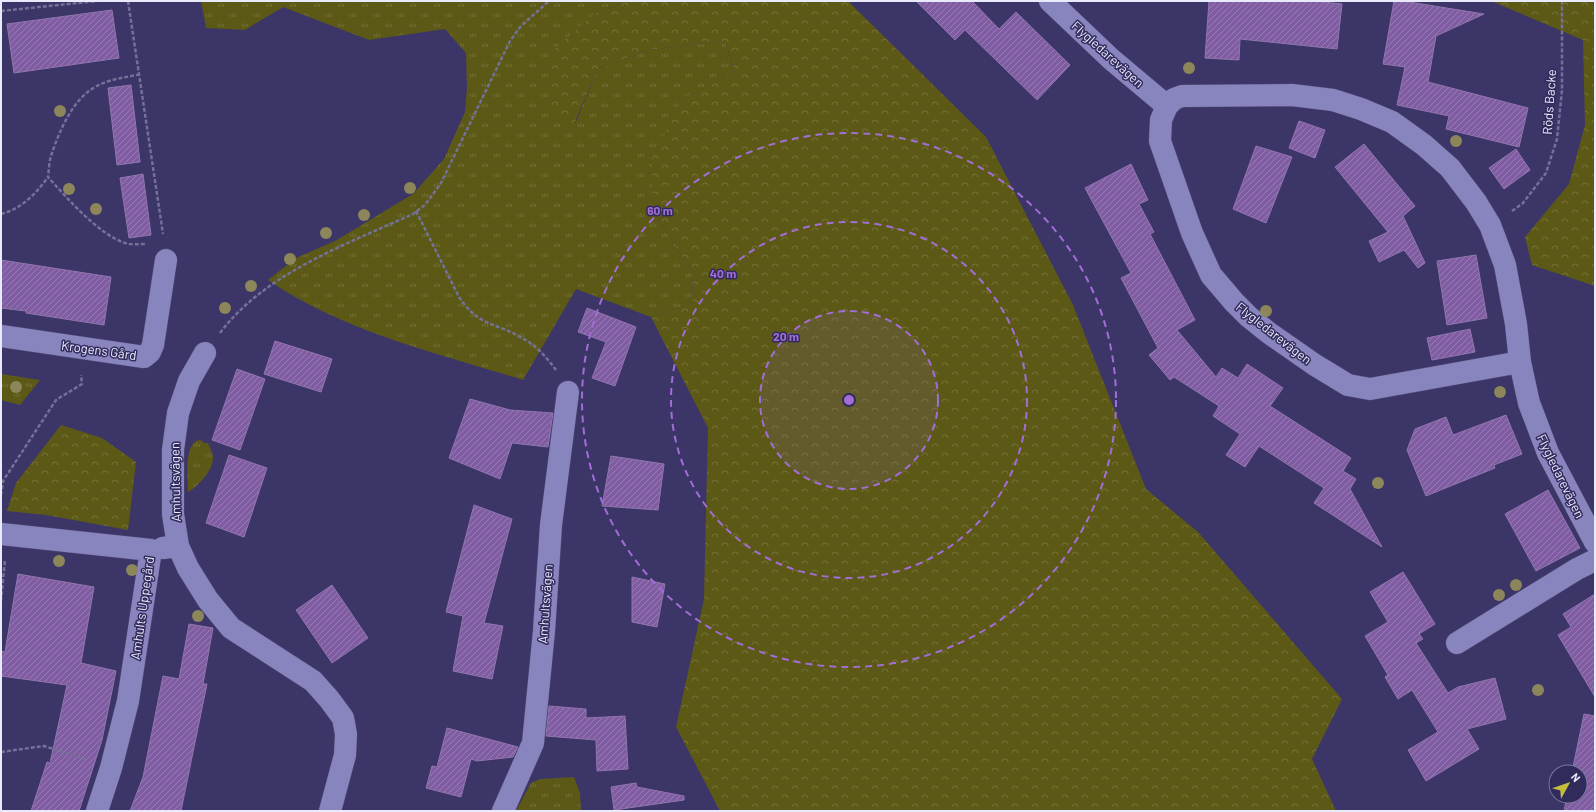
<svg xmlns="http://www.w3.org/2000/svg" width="1596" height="812" viewBox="0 0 1596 812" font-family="Barlow,sans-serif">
	<defs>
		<pattern id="grass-tufts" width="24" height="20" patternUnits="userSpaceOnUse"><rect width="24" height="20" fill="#5c5916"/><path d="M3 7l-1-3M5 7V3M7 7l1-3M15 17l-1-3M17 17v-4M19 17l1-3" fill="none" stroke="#747139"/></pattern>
		<pattern id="forest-crowns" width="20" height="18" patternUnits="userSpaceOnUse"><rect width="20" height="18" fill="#5c5916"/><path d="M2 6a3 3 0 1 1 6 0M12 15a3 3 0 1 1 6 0" fill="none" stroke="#747139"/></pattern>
		<pattern id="building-hatch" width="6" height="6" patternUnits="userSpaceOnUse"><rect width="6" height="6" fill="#805ca2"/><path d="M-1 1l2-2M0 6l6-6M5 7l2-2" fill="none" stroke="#987bb4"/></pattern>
	</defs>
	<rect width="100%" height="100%" fill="#3b3568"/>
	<!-- grass -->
	<path fill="url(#grass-tufts)" d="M 201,1 L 629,1 L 595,13 L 575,124 L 598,69 L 649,50 L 725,41 L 735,74 L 683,98 L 653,210 L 692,272 L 693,303 L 651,317 L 576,289 L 523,380 C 437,353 344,332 268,280 L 296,258 L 335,241 L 413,194 L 444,159 L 465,112 L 467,88 L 466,53 L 445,29 L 369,40 L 283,7 L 245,30 L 206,28 Z
		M 1,374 L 40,380 L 20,405 L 1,400 Z
		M 201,440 L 204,443 L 208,443 C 210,448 213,453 213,458 C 213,470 198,487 188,492 C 188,479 183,440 201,440 Z
		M 574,777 L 580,793 L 581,811 L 516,811 L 531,783 L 540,779 Z"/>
	<!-- forest -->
	<path fill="url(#forest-crowns)" d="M 629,1 L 848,1 L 986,137 L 1073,305 L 1146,489 L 1198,532 L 1342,699 L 1312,759 L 1336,811 L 720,811 L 676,727 L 704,599 L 708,428 L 651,317 L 693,303 L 692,272 L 653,210 L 652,158 L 683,98 L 735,73 L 725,41 L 649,50 L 598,69 L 574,124 L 550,114 L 551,52 L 595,13 Z
		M 1491,1 L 1595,1 L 1595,286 L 1532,265 L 1525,237 L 1569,184 L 1585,125 L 1583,40 Z
		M 61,425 L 102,438 L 136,462 L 128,530 L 46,515 L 7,511 L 16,483 Z"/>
	<!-- building -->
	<path fill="url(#building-hatch)" stroke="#9176ac" d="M 916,1 L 972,1 L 999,29 L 1016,12 L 1070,65 L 1037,100 L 965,30 L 955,40 Z
		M 1209,1 L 1315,1 L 1342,4 L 1337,49 L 1240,39 L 1239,60 L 1205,58 Z
		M 1394,1 L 1403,1 L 1484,14 L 1436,36 L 1428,82 L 1528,108 L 1519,147 L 1446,129 L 1449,116 L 1397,105 L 1405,67 L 1383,64 Z
		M 112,10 L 119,58 L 14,73 L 7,24 Z
		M 131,85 L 140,162 L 117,165 L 108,88 Z
		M 1299,121 L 1325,130 L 1315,158 L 1289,148 Z
		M 1364,144 L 1415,206 L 1403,216 L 1425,263 L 1418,268 L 1404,250 L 1379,262 L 1369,241 L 1388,232 L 1335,167 Z
		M 1256,146 L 1292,157 L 1266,223 L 1233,209 Z
		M 1516,149 L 1530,170 L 1504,189 L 1489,168 Z
		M 1131,164 L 1148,200 L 1139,204 L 1154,232 L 1150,234 L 1195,320 L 1177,330 L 1216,377 L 1222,368 L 1238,378 L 1247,364 L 1283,388 L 1270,406 L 1351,458 L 1343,471 L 1356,479 L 1350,489 L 1382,547 L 1314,503 L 1324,488 L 1259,446 L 1245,467 L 1226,455 L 1240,434 L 1213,416 L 1219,406 L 1174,377 L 1170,380 L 1149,355 L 1158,348 L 1121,278 L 1131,273 L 1085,188 Z
		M 143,174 L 151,235 L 129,238 L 120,178 Z
		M 1476,255 L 1487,318 L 1447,325 L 1437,261 Z
		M 1,260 L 111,277 L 104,325 L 26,313 L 26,311 L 1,308 Z
		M 587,308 L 636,327 L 615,386 L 592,378 L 606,342 L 578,332 Z
		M 1470,329 L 1475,352 L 1432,360 L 1427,338 Z
		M 275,341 L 332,359 L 321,392 L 264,374 Z
		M 237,369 L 265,379 L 240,450 L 212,440 Z
		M 470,399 L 510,410 L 553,413 L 548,447 L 512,443 L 500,479 L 449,458 Z
		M 1506,415 L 1522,454 L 1494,465 L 1495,468 L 1426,496 L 1407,450 L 1415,429 L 1446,417 L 1453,435 Z
		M 229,455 L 267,468 L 244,537 L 206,523 Z
		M 611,456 L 664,464 L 658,510 L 602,506 Z
		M 1548,490 L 1580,548 L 1536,571 L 1505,514 Z
		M 474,505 L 512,519 L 484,623 L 503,626 L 492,679 L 453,671 L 463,616 L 446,612 Z
		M 1403,572 L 1435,624 L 1419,634 L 1423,639 L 1416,643 L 1448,693 L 1458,687 L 1495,678 L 1506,719 L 1467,729 L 1479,749 L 1426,781 L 1408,750 L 1438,732 L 1412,690 L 1398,699 L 1385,677 L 1388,675 L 1365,636 L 1388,622 L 1370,592 Z
		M 18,574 L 94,587 L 81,663 L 116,671 L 102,740 L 79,811 L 31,811 L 47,762 L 50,763 L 67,685 L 1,676 L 1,651 L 5,652 Z
		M 632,577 L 665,584 L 657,627 L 632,622 Z
		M 332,585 L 368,638 L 332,663 L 296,610 Z
		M 1595,594 L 1595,697 L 1558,635 L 1571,627 L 1563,614 Z
		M 189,624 L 213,628 L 203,684 L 207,684 L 181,811 L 130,811 L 143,777 L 163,676 L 179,679 Z
		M 549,706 L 586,709 L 586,718 L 625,716 L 628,769 L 597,771 L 596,740 L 546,736 Z
		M 1584,714 L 1595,716 L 1595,811 L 1564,811 L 1567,796 L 1580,796 L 1580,772 L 1572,772 Z
		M 447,728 L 518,747 L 513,757 L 477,761 L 471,759 L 461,797 L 426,788 L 432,766 L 437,767 Z
		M 636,783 L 637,787 L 684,796 L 684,800 L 614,810 L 611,787 Z"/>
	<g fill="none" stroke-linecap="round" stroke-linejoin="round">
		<!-- minor casing -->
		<g stroke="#534d76" stroke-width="23">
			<path id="minor" d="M 1050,1 L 1111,59 L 1167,106
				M 1,336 L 144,357 L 150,352 L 153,345 L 166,260
				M 1520,362 L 1370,389 L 1348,385 L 1315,365 L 1269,333 L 1249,317 L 1234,302 L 1211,275 L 1192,233 L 1160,141 L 1161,120 L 1167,106 L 1174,99 L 1182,96 L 1292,95 L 1333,100 L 1361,109 L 1392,122 L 1424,145 L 1450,168 L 1476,202 L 1490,225 L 1505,265 L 1516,324 L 1520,362 L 1529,403 L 1548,453 L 1595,542
				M 1,534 L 151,550 L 128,701 L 111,768 L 97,811
				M 178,546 L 188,568 L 208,600 L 231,628 L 313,681 L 329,699 L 343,718 L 346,734 L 345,755 L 330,811
				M 163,548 L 178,546 L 173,514 L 173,450 L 178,413 L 189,381 L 205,353
				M 1457,643 L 1577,569 L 1595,560
				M 503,811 L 533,743 L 544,631 L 551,525 L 568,392"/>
		</g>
		<!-- path -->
		<path stroke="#747098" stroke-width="2.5" stroke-dasharray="4 2" stroke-linecap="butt" d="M 128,1 L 163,234
			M 1,11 L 97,1
			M 140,74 C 124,78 109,79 95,87 C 72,100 59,132 51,156 C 49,162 49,170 48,177 C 67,198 98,234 125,243 C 131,245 139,244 146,244
			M 416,211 L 459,297 C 479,327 495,322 522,338 C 536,345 547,358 556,370
			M 1512,211 L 1523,203 L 1546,173 L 1557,139 L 1562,90 L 1562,1
			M 1,214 C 21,209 36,194 48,177
			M 220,333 C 265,273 347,244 413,214 L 425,205 L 441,183 L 510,41 L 521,26 L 549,1
			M 1,495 L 3,481 L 56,400 L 82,384 L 81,375
			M 1,601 L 5,560
			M 1,752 L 44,746 L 86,759"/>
		<!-- minor -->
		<use href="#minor" stroke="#8885be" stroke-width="22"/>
	</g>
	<!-- trees -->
	<g fill="#8c865a">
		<circle cx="1189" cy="68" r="6"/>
		<circle cx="60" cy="111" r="6"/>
		<circle cx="1456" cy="141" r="6"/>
		<circle cx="410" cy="188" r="6"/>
		<circle cx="69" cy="189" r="6"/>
		<circle cx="96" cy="209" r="6"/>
		<circle cx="364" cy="215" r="6"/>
		<circle cx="326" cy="233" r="6"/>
		<circle cx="290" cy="259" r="6"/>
		<circle cx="251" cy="286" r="6"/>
		<circle cx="225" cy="308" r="6"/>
		<circle cx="1266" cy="311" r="6"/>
		<circle cx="16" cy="387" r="6"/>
		<circle cx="1500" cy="392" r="6"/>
		<circle cx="1378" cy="483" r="6"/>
		<circle cx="59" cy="561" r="6"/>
		<circle cx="132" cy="570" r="6"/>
		<circle cx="1516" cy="585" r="6"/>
		<circle cx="1499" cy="595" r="6"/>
		<circle cx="198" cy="616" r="6"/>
		<circle cx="1538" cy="690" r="6"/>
	</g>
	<!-- distance rings -->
	<circle cx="849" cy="400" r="89" fill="#a26ed5" fill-opacity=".12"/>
	<g fill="none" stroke="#a26ed5" stroke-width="2" stroke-dasharray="7 5">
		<circle cx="849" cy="400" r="89"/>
		<circle cx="849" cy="400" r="178"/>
		<circle cx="849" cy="400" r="267"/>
	</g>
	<g text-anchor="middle" stroke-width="3" stroke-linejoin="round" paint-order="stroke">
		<!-- street labels -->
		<g font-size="13" fill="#eaeafd" stroke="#312b5c">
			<text transform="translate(1108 54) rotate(42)" y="5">Flygledarevägen</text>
			<text transform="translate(1549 102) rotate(-86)" y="5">Röds Backe</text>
			<text transform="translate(1274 333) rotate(38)" y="5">Flygledarevägen</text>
			<text transform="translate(99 350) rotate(8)" y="5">Krogens Gård</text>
			<text transform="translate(1561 476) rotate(64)" y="5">Flygledarevägen</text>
			<text transform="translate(175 482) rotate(-91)" y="5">Amhultsvägen</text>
			<text transform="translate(545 604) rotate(-86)" y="5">Amhultsvägen</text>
			<text transform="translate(142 608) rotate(-82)" y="5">Amhults Uppegård</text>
		</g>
	</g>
	<circle cx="849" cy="400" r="6" fill="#a26ed5" stroke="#312b5c" stroke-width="2"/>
	<g font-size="12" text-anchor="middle" font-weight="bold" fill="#a26ed5" stroke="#312b5c" stroke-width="3" stroke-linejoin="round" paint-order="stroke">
		<text x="660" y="215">60 m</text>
		<text x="723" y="278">40 m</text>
		<text x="786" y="341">20 m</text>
	</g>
	<!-- border -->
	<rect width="1596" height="812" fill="none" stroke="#eaeafd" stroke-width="4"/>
	<!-- north arrow -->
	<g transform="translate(1568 784) rotate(50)"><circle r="19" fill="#312b5c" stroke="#7b779c"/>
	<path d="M0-3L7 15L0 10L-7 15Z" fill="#c3bd3e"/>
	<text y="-6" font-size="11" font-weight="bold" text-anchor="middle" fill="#eaeafd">N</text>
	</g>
</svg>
